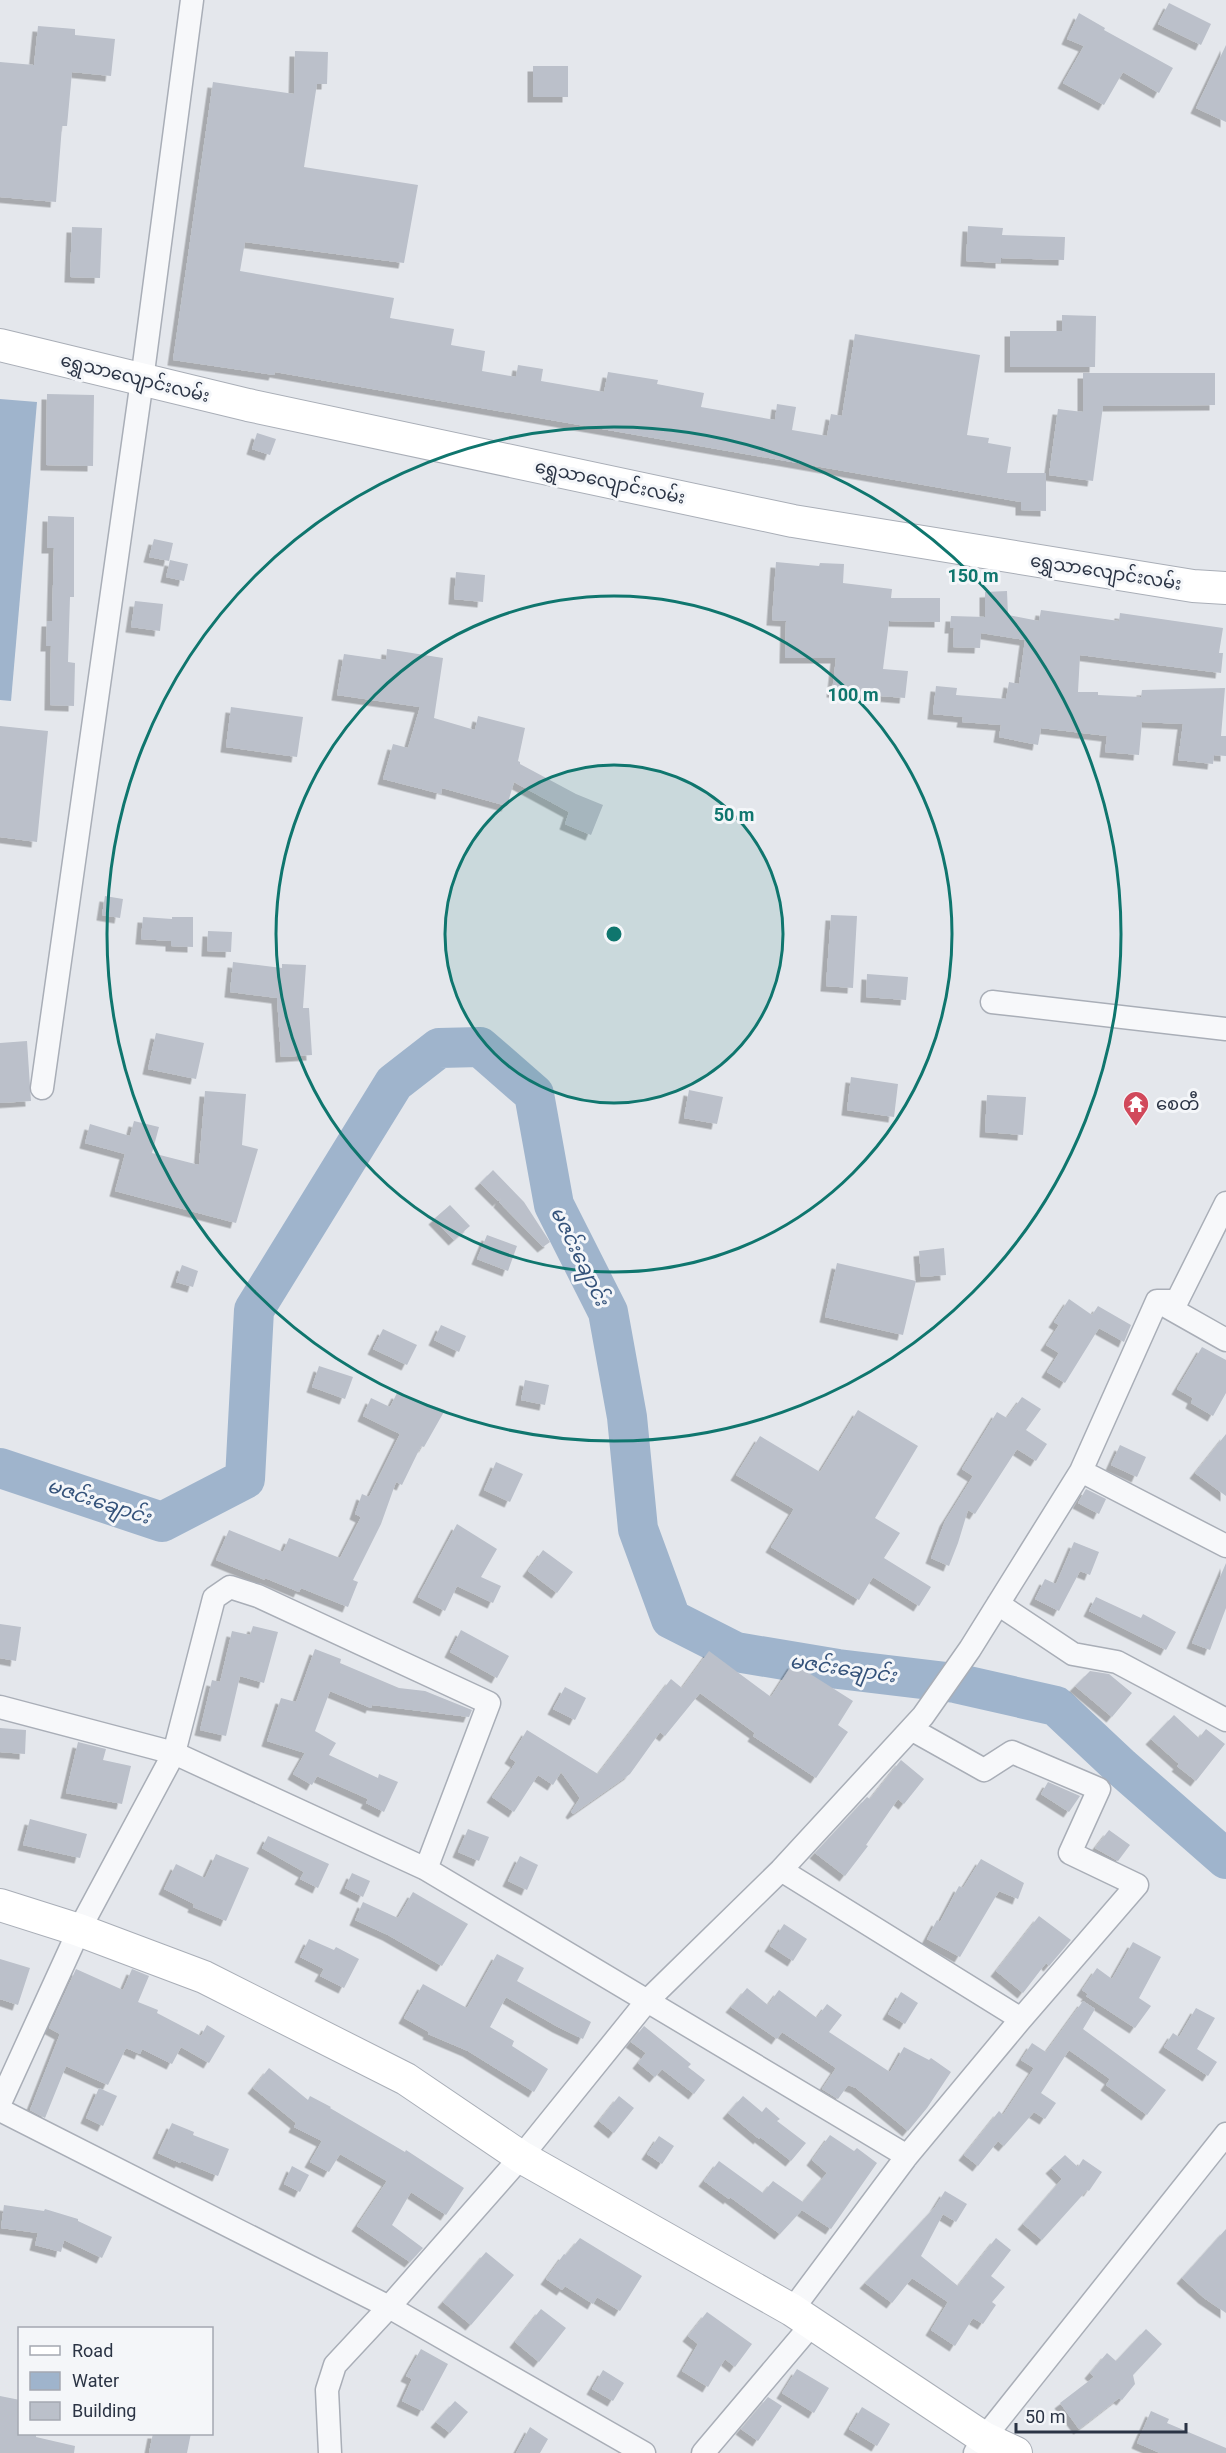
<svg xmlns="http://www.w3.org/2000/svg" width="1226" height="2453" viewBox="0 0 1226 2453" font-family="Roboto,'Noto Sans Myanmar',sans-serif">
	<defs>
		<filter id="shadow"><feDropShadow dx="-5.5" dy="5.5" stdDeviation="0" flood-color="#0004"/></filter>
	</defs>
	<rect width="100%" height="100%" fill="#e4e7ec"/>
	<!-- water -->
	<path fill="#9fb4cc" d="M 0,399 L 37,402 L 11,701 L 0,700 Z"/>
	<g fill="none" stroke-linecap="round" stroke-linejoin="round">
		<!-- river -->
		<path stroke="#9fb4cc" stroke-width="40" d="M 0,1468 L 162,1522 L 245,1479 L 254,1310 L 394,1083 L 439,1048 L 480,1047 L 534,1094 L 554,1205 L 608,1312 L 627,1417 L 638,1529 L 671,1619 L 736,1652 L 838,1669 L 955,1683 L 1056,1706 L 1121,1767 L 1226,1859"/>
	</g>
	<!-- building -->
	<path fill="#bbc0ca" filter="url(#shadow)" d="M 1169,3 L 1211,24 L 1201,45 L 1158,24 Z
		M 1079,13 L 1105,28 L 1104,30 L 1173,68 L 1159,93 L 1123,72 L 1104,105 L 1063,83 L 1084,46 L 1067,39 Z
		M 38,26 L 75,29 L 75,35 L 115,39 L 111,76 L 72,72 L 67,126 L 62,126 L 56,202 L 0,197 L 0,62 L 34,65 Z
		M 1226,45 L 1226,122 L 1196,108 Z
		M 295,51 L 328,52 L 327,84 L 317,84 L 304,167 L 418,185 L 404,263 L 245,242 L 240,271 L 394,298 L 390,318 L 454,329 L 451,345 L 485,351 L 482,371 L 516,377 L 518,365 L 543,369 L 541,381 L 604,392 L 608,372 L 658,380 L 657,384 L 704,393 L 701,407 L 775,420 L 777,404 L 796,407 L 792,430 L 827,436 L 831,414 L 842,416 L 855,334 L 980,355 L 967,435 L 989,438 L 988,443 L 1011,447 L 1007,473 L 1046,473 L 1046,511 L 1021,510 L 1021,502 L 275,372 L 274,375 L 173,360 L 213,82 L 294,94 Z
		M 533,66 L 568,66 L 568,97 L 533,97 Z
		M 968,226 L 1003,228 L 1002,235 L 1065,237 L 1064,260 L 1001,258 L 1001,263 L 966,261 Z
		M 72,227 L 102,228 L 100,278 L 70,277 Z
		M 1062,315 L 1096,316 L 1095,367 L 1010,367 L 1010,331 L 1062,331 Z
		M 1083,373 L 1215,373 L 1215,405 L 1103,406 L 1093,481 L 1049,475 L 1058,409 L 1083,412 Z
		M 47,394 L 94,395 L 93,466 L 46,465 Z
		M 257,433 L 276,439 L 270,455 L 252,449 Z
		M 48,516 L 74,517 L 74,597 L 70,597 L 68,662 L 75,663 L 74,706 L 50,705 L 51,646 L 46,646 L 47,621 L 52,621 L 54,548 L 47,548 Z
		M 154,539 L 173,543 L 169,561 L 149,557 Z
		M 170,560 L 188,564 L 184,581 L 166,577 Z
		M 776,562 L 819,566 L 820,563 L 844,564 L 843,583 L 892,589 L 891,598 L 940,598 L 940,622 L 889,621 L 883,669 L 908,671 L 905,698 L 832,692 L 836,658 L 785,658 L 786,621 L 772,620 Z
		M 456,572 L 485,575 L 483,602 L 454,599 Z
		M 1007,591 L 1008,615 L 1039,621 L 1041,610 L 1119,621 L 1120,613 L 1223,628 L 1219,653 L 1223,653 L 1221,673 L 1080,655 L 1078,692 L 1098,692 L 1098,695 L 1141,697 L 1142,690 L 1225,688 L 1221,736 L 1226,736 L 1226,756 L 1214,755 L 1213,764 L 1178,760 L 1183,724 L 1142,722 L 1139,755 L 1105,752 L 1107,736 L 1041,728 L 1038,745 L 999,737 L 1001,725 L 962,722 L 963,717 L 933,714 L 936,686 L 957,688 L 956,695 L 1006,699 L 1009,682 L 1019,684 L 1025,640 L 981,633 L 980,648 L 953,647 L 954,628 L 950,628 L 951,616 L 985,617 L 985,592 Z
		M 135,601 L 163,604 L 160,631 L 131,627 Z
		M 387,649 L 443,658 L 434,718 L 475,730 L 478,716 L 525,728 L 518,761 L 520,762 L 520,764 L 576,794 L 603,805 L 591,835 L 565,824 L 569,812 L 514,782 L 507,806 L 442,788 L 441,794 L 383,779 L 393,744 L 408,748 L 420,707 L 337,695 L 344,654 L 386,660 Z
		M 231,707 L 303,717 L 297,757 L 226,747 Z
		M 0,726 L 48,731 L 37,842 L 0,837 Z
		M 105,896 L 123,899 L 120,918 L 102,915 Z
		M 831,915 L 857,916 L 853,988 L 826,986 Z
		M 143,917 L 172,919 L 172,917 L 193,917 L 193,947 L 171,946 L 171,941 L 141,939 Z
		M 208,931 L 232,932 L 231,952 L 207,951 Z
		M 233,962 L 282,968 L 282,964 L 306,965 L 303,1008 L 309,1008 L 312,1055 L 281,1057 L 277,998 L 230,992 Z
		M 867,974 L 908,977 L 906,1000 L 866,997 Z
		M 156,1033 L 204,1043 L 196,1079 L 148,1069 Z
		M 27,1041 L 31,1101 L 0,1103 L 0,1043 Z
		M 851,1077 L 898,1084 L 894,1117 L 847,1110 Z
		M 689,1090 L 723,1097 L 717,1124 L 684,1118 Z
		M 205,1091 L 246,1094 L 242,1145 L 258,1149 L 236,1223 L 115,1191 L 125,1154 L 85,1143 L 90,1124 L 130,1136 L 134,1121 L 159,1127 L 152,1153 L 199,1165 Z
		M 987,1095 L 1026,1097 L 1023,1135 L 985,1132 Z
		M 493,1170 L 524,1202 L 550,1242 L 543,1247 L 499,1202 L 501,1198 L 498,1201 L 480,1183 Z
		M 450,1205 L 470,1226 L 454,1240 L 434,1219 Z
		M 487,1235 L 517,1246 L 508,1271 L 477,1259 Z
		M 944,1248 L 946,1275 L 921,1277 L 919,1251 Z
		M 837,1263 L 916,1281 L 903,1335 L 825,1317 Z
		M 182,1265 L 198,1271 L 193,1287 L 176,1282 Z
		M 1069,1299 L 1092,1315 L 1098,1306 L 1131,1325 L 1124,1342 L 1099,1328 L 1065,1383 L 1047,1372 L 1059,1353 L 1046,1345 L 1059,1325 L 1054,1322 Z
		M 441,1325 L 466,1336 L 459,1352 L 434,1340 Z
		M 383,1329 L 417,1345 L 407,1365 L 373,1349 Z
		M 1202,1347 L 1226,1360 L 1226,1393 L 1213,1416 L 1191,1403 L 1193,1398 L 1177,1389 Z
		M 319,1366 L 353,1377 L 345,1399 L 312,1387 Z
		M 525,1380 L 549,1385 L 545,1405 L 521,1400 Z
		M 397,1393 L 445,1410 L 424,1447 L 421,1446 L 402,1485 L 396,1482 L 381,1524 L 353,1580 L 358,1582 L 348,1607 L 301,1588 L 299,1592 L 265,1578 L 265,1580 L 216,1560 L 229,1530 L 283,1552 L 289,1538 L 340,1558 L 361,1517 L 355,1514 L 362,1494 L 369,1497 L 400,1434 L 363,1416 L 371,1398 L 390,1407 Z
		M 1022,1397 L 1041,1409 L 1026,1430 L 1047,1444 L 1036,1461 L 1017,1449 L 975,1514 L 968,1510 L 958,1543 L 949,1566 L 931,1558 L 945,1521 L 973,1476 L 962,1469 L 997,1412 L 1007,1418 Z
		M 858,1410 L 918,1446 L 875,1518 L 900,1533 L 884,1558 L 931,1587 L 919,1606 L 873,1577 L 859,1600 L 771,1547 L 794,1509 L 736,1475 L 760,1436 L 820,1472 Z
		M 1226,1434 L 1226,1496 L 1195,1473 Z
		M 1120,1445 L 1146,1457 L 1137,1477 L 1111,1465 Z
		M 496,1462 L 523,1474 L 510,1502 L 484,1490 Z
		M 1086,1489 L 1106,1499 L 1099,1514 L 1078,1503 Z
		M 457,1524 L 497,1549 L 481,1577 L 501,1586 L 493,1603 L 457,1586 L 445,1611 L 418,1597 Z
		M 1074,1542 L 1099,1552 L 1090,1575 L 1080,1571 L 1059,1611 L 1035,1599 L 1045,1579 L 1056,1584 Z
		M 543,1550 L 573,1572 L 557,1593 L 528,1571 Z
		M 1226,1563 L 1226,1608 L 1210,1650 L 1192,1643 Z
		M 1096,1597 L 1141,1618 L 1143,1614 L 1176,1632 L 1166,1650 L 1089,1611 Z
		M 0,1624 L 21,1627 L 16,1661 L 0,1658 Z
		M 253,1626 L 278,1632 L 264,1683 L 240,1676 L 226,1736 L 200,1730 L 212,1680 L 220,1682 L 232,1631 L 250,1635 Z
		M 461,1630 L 509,1656 L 497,1678 L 450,1652 Z
		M 315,1649 L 341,1659 L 340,1663 L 399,1688 L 425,1691 L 472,1710 L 469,1717 L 372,1705 L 371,1708 L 330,1691 L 315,1731 L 336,1743 L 329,1755 L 378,1778 L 379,1774 L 398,1782 L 384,1812 L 366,1803 L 368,1799 L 317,1776 L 312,1785 L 293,1774 L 305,1753 L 267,1741 L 281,1698 L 296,1702 Z
		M 709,1651 L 771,1697 L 793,1663 L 853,1701 L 838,1725 L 848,1732 L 816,1778 L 753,1736 L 755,1733 L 700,1693 L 665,1736 L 660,1732 L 630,1774 L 573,1814 L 571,1812 L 580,1798 L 561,1772 L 553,1785 L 538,1775 L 514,1812 L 492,1797 L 516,1762 L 510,1758 L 527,1730 L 598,1774 L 671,1679 L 682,1688 Z
		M 1090,1671 L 1109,1674 L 1132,1693 L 1112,1717 L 1075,1686 Z
		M 565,1687 L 586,1698 L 575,1720 L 553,1709 Z
		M 1174,1715 L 1199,1738 L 1206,1729 L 1225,1744 L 1196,1781 L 1177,1766 L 1179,1764 L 1151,1739 Z
		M 0,1728 L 26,1730 L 25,1754 L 0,1752 Z
		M 78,1742 L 106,1749 L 103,1760 L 131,1766 L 122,1804 L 66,1793 Z
		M 901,1760 L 924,1779 L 904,1804 L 898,1799 L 866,1845 L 868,1846 L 845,1876 L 815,1853 L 867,1797 L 870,1799 Z
		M 1048,1782 L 1080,1796 L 1069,1812 L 1041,1794 Z
		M 30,1819 L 87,1834 L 80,1858 L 23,1845 Z
		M 468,1829 L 489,1837 L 479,1861 L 458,1852 Z
		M 1109,1830 L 1130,1845 L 1118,1861 L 1095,1848 Z
		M 268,1836 L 329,1864 L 318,1888 L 300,1879 L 304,1872 L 262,1848 Z
		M 216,1854 L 249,1868 L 226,1921 L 193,1907 L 194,1904 L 164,1889 L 176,1864 L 205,1878 Z
		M 520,1856 L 538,1865 L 527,1890 L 508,1881 Z
		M 981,1859 L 1024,1883 L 1018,1899 L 999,1891 L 960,1957 L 927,1939 L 937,1920 L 940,1922 L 959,1886 L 963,1888 Z
		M 352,1873 L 370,1881 L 363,1897 L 345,1888 Z
		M 413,1892 L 468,1924 L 442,1966 L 388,1935 L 355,1920 L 363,1902 L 398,1918 Z
		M 1039,1916 L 1071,1940 L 1049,1966 L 1046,1963 L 1023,1993 L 996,1971 Z
		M 784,1924 L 807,1939 L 793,1961 L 770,1946 Z
		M 309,1939 L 334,1950 L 336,1947 L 359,1959 L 344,1988 L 320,1976 L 324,1969 L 300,1957 Z
		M 1133,1942 L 1161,1957 L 1139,1998 L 1151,2006 L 1135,2028 L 1086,1996 L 1088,1994 L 1082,1990 L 1097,1968 L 1112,1979 Z
		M 497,1954 L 524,1968 L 517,1981 L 591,2022 L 583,2039 L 558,2027 L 506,1997 L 490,2027 L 514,2041 L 512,2046 L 548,2069 L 534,2092 L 468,2051 L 428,2034 L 429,2032 L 404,2018 L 423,1984 L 467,2008 Z
		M 0,1959 L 30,1968 L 18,2005 L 0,1999 Z
		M 76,1969 L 123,1990 L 132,1969 L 149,1976 L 138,2002 L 158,2010 L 157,2013 L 201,2036 L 207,2025 L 225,2036 L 209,2063 L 181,2047 L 172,2064 L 142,2049 L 140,2054 L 126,2048 L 108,2085 L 66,2066 L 45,2118 L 30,2110 L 60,2034 L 49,2028 Z
		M 747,1988 L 768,2005 L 779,1990 L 817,2018 L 827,2004 L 842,2015 L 829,2032 L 890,2072 L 904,2047 L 929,2060 L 931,2058 L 951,2072 L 927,2108 L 908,2131 L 856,2088 L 848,2085 L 838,2099 L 822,2089 L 836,2068 L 782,2032 L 777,2039 L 731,2007 Z
		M 901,1992 L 918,2003 L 905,2024 L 888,2014 Z
		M 1083,2001 L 1095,2009 L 1083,2029 L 1166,2090 L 1147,2115 L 1106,2085 L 1110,2079 L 1069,2050 L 1041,2093 L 1056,2103 L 1045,2119 L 1034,2112 L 1004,2146 L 998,2141 L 978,2166 L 964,2155 L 999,2111 L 1003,2115 L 1034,2068 L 1021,2060 L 1032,2043 L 1046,2052 Z
		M 1196,2008 L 1215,2018 L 1197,2049 L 1217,2062 L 1208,2076 L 1164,2047 L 1173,2033 L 1179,2037 Z
		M 644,2026 L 691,2064 L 688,2067 L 705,2080 L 694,2094 L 662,2069 L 655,2077 L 638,2063 L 646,2053 L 631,2042 Z
		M 269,2068 L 308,2100 L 310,2096 L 331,2107 L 330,2108 L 405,2152 L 406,2150 L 464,2188 L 446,2215 L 411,2192 L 392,2225 L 423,2248 L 410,2262 L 357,2226 L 387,2181 L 340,2154 L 329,2172 L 310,2162 L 322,2141 L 294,2127 L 296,2123 L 253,2088 Z
		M 99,2088 L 117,2096 L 103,2126 L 86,2118 Z
		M 619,2096 L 634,2108 L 614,2133 L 599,2121 Z
		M 743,2096 L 762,2112 L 766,2107 L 780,2119 L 777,2121 L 806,2143 L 791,2161 L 760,2137 L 759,2139 L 728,2113 Z
		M 172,2123 L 194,2132 L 193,2135 L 229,2149 L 218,2176 L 181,2161 L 180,2163 L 158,2153 Z
		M 830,2135 L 854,2151 L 857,2148 L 877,2163 L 831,2229 L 802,2210 L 780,2234 L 730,2197 L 729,2199 L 704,2181 L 719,2161 L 763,2193 L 773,2181 L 803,2202 L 827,2173 L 812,2160 Z
		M 659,2136 L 674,2146 L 662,2164 L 647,2154 Z
		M 1065,2155 L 1078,2167 L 1083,2159 L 1102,2172 L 1089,2191 L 1087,2190 L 1042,2240 L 1023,2224 L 1062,2179 L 1051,2168 Z
		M 292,2166 L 309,2175 L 300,2192 L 284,2184 Z
		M 945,2191 L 967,2204 L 956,2222 L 943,2214 L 921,2256 L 958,2286 L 996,2238 L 1011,2250 L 991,2276 L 1005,2287 L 992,2302 L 996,2305 L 983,2324 L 973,2318 L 955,2346 L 931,2330 L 948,2302 L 912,2278 L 892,2303 L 865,2283 L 935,2207 Z
		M 4,2205 L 44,2211 L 45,2209 L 78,2219 L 78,2221 L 112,2237 L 102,2258 L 64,2240 L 61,2252 L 35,2245 L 38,2233 L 1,2228 Z
		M 1226,2229 L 1226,2313 L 1204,2298 L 1182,2278 Z
		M 580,2238 L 642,2276 L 620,2311 L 597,2297 L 593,2304 L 565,2286 L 562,2290 L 546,2279 L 564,2254 L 566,2255 Z
		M 486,2252 L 514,2275 L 471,2325 L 443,2302 Z
		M 541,2309 L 566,2328 L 539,2362 L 515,2342 Z
		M 707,2312 L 752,2344 L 735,2367 L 725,2359 L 708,2387 L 682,2371 L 698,2344 L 688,2336 Z
		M 1146,2329 L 1162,2344 L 1133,2375 L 1135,2384 L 1122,2400 L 1119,2398 L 1079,2429 L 1060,2403 L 1094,2377 L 1090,2373 L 1107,2353 L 1116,2361 Z
		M 421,2349 L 448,2364 L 423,2411 L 402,2401 L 412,2379 L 406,2376 Z
		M 797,2369 L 829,2388 L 814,2413 L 782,2393 Z
		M 603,2370 L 624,2383 L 613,2401 L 592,2389 Z
		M 0,2396 L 20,2400 L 20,2433 L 36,2435 L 36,2437 L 75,2446 L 74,2453 L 0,2453 Z
		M 768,2397 L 782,2406 L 758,2441 L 741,2429 Z
		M 455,2401 L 468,2412 L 450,2433 L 436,2422 Z
		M 862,2407 L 890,2424 L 877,2446 L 849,2429 Z
		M 1151,2411 L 1169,2419 L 1167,2423 L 1226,2448 L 1226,2453 L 1160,2453 L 1137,2443 Z
		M 530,2427 L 548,2439 L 540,2453 L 516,2453 Z
		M 153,2433 L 191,2433 L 187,2453 L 149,2453 Z"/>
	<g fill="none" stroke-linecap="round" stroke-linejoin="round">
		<!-- street casing -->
		<g stroke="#a9aeb7" stroke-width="25">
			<path id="street" d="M 992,1002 L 1226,1029
				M 42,1088 L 142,380 L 192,0
				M 1157,1301 L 1226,1340
				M 1081,1471 L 1226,1546
				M 998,1604 L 1073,1654 L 1117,1662 L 1226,1720
				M 0,1707 L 174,1753 L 426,1869 L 907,2156
				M 911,1729 L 984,1770 L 1012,1752 L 1099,1789 L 1070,1853 L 1137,1885 L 1021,2019
				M 781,1870 L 1021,2019 L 907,2156 L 792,2310
				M 0,2103 L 79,1930 L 174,1753 L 214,1598 L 230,1587 L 258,1596 L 489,1703 L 426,1869
				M 0,2110 L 389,2307 L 644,2453
				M 330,2453 L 327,2390 L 335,2365 L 389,2307 L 521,2157 L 647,2001 L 781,1870 L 923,1716 L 970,1649 L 1081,1471 L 1157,1301 L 1177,1301 L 1226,1203
				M 703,2453 L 813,2323
				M 975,2453 L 984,2438 L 1226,2134"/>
		</g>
		<!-- secondary casing -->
		<g stroke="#a9aeb7" stroke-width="34">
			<path id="secondary" d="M 0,345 L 248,405 L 793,521 L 1193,586 L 1226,588
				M 0,1905 L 79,1930 L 204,1977 L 406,2079 L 521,2157 L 792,2310 L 984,2438 L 1016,2453"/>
		</g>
		<!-- street -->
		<use href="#street" stroke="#f7f8fa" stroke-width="22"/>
		<!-- secondary -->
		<use href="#secondary" stroke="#fff" stroke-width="32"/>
	</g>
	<!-- distance rings -->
	<circle cx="614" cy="934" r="169" fill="#0f766e" fill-opacity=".12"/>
	<g fill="none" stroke="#0f766e" stroke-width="3">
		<circle cx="614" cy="934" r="169"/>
		<circle cx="614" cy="934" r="338"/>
		<circle cx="614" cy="934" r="507"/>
	</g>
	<!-- icons -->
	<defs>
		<g id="temple-pin" transform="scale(1.35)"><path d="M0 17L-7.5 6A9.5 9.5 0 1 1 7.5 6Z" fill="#d1495b" stroke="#f4f6f9"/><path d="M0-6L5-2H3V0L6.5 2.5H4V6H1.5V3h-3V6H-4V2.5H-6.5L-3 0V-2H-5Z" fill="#fff"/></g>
	</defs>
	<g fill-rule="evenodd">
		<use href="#temple-pin" x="1136" y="1104"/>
	</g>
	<g text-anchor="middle" stroke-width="6" stroke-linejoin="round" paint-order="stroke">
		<!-- street labels -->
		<g font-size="18" fill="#2b3445" stroke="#f4f6f9">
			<text transform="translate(135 378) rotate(14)" y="6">ရွှေသာလျောင်းလမ်း</text>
			<text transform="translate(610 482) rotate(12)" y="6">ရွှေသာလျောင်းလမ်း</text>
			<text transform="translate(1106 572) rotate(9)" y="6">ရွှေသာလျောင်းလမ်း</text>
		</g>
		<!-- poi labels -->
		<g font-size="18" fill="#2b3445" stroke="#f4f6f9" text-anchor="start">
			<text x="1156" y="1110">စေတီ</text>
		</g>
		<!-- water labels -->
		<g font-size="20" font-style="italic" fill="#34527a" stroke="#f4f6f9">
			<text transform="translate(580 1256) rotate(64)" y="7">မဇင်းချောင်း</text>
			<text transform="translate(99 1501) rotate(18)" y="7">မဇင်းချောင်း</text>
			<text transform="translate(843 1668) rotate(8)" y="7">မဇင်းချောင်း</text>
		</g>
	</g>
	<circle cx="614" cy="934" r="9" fill="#0f766e" stroke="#f4f6f9" stroke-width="3"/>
	<g font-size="18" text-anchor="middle" font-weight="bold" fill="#0f766e" stroke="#f4f6f9" stroke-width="6" stroke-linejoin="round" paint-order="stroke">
		<text x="973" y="582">150 m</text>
		<text x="853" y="701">100 m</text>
		<text x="734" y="821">50 m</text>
	</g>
	<!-- legend -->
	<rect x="18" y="2327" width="195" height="108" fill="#f4f6f9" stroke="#a4a8b1" stroke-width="1.5"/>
	<rect x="30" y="2346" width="30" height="9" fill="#ffffff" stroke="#a4a8b1" stroke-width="1.5"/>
	<text x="72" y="2357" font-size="18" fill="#2b3445">Road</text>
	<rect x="30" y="2372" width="30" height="18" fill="#9fb4cc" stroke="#a4a8b1" stroke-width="1.5"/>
	<text x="72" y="2387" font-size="18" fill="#2b3445">Water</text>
	<rect x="30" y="2402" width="30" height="18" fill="#bbc0ca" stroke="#a4a8b1" stroke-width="1.5"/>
	<text x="72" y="2417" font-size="18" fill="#2b3445">Building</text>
	<!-- scale -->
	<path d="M1016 2423v9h170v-9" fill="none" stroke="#2b3445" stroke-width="3"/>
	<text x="1025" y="2423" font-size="18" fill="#2b3445" stroke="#f4f6f9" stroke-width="4.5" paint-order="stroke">50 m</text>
</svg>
